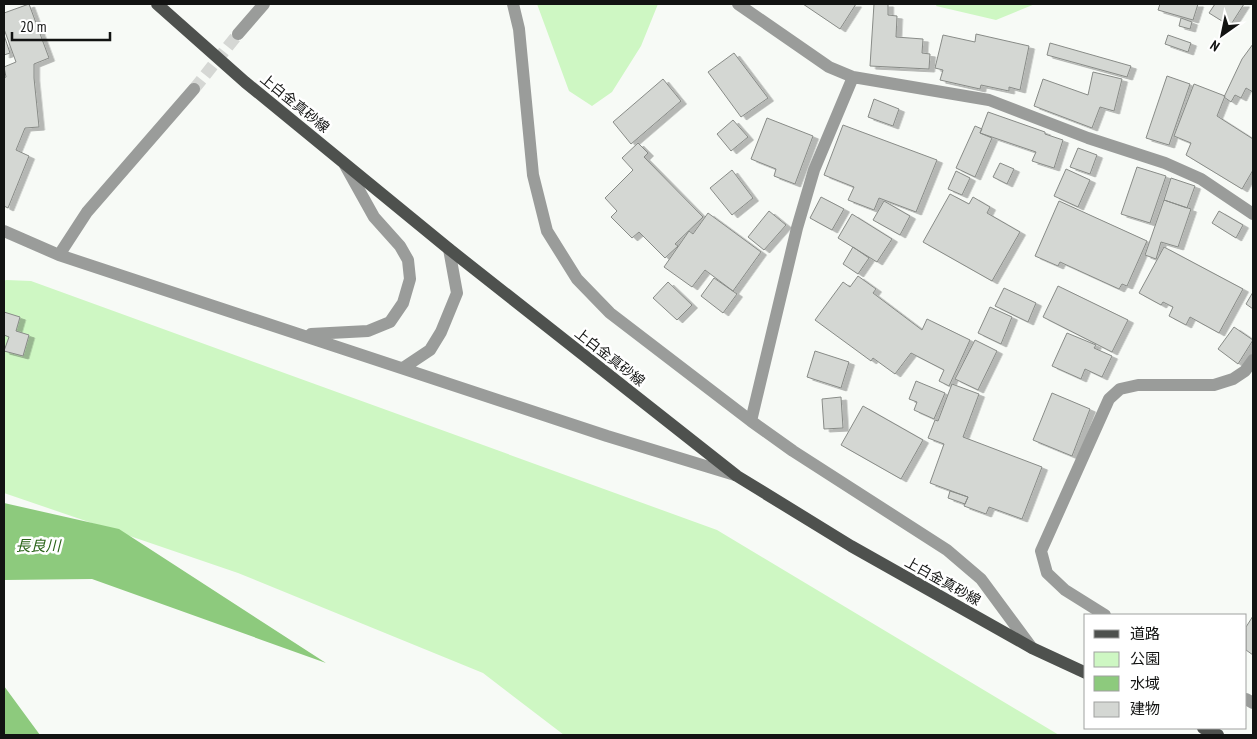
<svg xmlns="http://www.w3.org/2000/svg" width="1257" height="739" viewBox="0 0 1257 739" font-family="'PT Sans Narrow','Noto Sans JP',sans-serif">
	<defs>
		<filter id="shadow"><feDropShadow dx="5.5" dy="3" stdDeviation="0" flood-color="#0004"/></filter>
	</defs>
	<rect width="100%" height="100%" fill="#f7faf6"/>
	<!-- green -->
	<path fill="#cef7c3" d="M 537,4 L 658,4 L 641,46 L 612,92 L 592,106 L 569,91 Z
		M 937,4 L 1035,4 L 996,20 L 936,6 Z
		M 6,280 L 31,281 L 717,530 L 1059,735 L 564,735 L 483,673 L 238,573 L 4,493 L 4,281 Z"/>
	<!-- water -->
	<path fill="#8dca7d" d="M 4,503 L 119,529 L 326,663 L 92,579 L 4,580 Z
		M 4,686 L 40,735 L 4,735 Z"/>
	<!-- building -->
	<path fill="#d4d7d3" stroke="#888b87" filter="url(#shadow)" d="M 29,4 L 49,58 L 34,64 L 34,78 L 39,127 L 25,128 L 16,150 L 29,156 L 8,208 L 4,206 L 4,78 L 6,77 L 4,67 L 16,62 L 4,29 L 4,13 Z
		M 803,4 L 856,4 L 840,29 Z
		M 874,4 L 888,4 L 888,15 L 897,16 L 896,37 L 923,39 L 922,53 L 930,54 L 929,69 L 870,66 Z
		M 1160,4 L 1198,4 L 1193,20 L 1158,10 Z
		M 1215,4 L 1244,4 L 1230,26 L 1209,13 Z
		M 1181,18 L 1192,22 L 1190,29 L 1179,26 Z
		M 976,34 L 1029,46 L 1020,90 L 1009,87 L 1009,91 L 981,85 L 980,89 L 940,80 L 943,70 L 935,68 L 943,35 L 975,42 Z
		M 4,35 L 10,53 L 4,55 Z
		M 1168,35 L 1191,43 L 1188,52 L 1165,44 Z
		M 1050,43 L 1131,66 L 1127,77 L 1047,55 Z
		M 1253,44 L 1253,92 L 1246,88 L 1241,98 L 1235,95 L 1231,102 L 1224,97 L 1242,59 Z
		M 734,53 L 768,98 L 741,117 L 708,72 Z
		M 1093,72 L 1122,79 L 1114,111 L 1100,107 L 1092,128 L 1034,106 L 1043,79 L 1088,95 Z
		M 1167,76 L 1190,84 L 1169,145 L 1146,138 Z
		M 663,79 L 681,101 L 631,144 L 613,122 Z
		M 1194,84 L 1225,96 L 1217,116 L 1253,139 L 1253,170 L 1242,189 L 1186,155 L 1191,143 L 1174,136 Z
		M 874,99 L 899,109 L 893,126 L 868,117 Z
		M 988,112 L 1045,132 L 1045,134 L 1063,140 L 1054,168 L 1032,161 L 1036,152 L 980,133 Z
		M 767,118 L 813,136 L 795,184 L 774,176 L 776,169 L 751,159 Z
		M 733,120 L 748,137 L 731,151 L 717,134 Z
		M 843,125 L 937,160 L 916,212 L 879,198 L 874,210 L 848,200 L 854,187 L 824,175 Z
		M 975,126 L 982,129 L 980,133 L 992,138 L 975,177 L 956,168 Z
		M 638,143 L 648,153 L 644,157 L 703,217 L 675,244 L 678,246 L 665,258 L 639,232 L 632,238 L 611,217 L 617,211 L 605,198 L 633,170 L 622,158 Z
		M 1078,148 L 1097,155 L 1090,174 L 1070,167 Z
		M 1000,163 L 1014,169 L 1007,184 L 993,177 Z
		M 1137,167 L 1166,176 L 1150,223 L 1121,214 Z
		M 1066,169 L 1090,180 L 1078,207 L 1054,196 Z
		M 732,170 L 753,198 L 732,215 L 710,188 Z
		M 956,171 L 970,178 L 962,195 L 948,189 Z
		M 1171,178 L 1195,186 L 1187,208 L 1164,200 Z
		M 950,194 L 969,204 L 973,197 L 990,207 L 987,213 L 1020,232 L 992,281 L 923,242 Z
		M 821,197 L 844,209 L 832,230 L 810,218 Z
		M 1164,200 L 1191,209 L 1178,247 L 1161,242 L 1156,259 L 1145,255 Z
		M 884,201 L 910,216 L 900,235 L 873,220 Z
		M 1059,201 L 1147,241 L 1127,286 L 1122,284 L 1119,289 L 1060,262 L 1058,266 L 1035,256 Z
		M 769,211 L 786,225 L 764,250 L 748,237 Z
		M 1219,211 L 1243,225 L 1236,238 L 1212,223 Z
		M 708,213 L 761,252 L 733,291 L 705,270 L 692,287 L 664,267 L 689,231 L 693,234 Z
		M 852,214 L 892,239 L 877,262 L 838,238 Z
		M 853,247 L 869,258 L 858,274 L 843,264 Z
		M 1164,247 L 1243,289 L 1219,333 L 1190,317 L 1186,325 L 1169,316 L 1173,307 L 1163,302 L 1161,305 L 1139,293 Z
		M 858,276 L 876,289 L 873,293 L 922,330 L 927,319 L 970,340 L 949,386 L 939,381 L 944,370 L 911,353 L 895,374 L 873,358 L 871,361 L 815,320 L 843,282 L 850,287 Z
		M 714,278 L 737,294 L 723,313 L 701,296 Z
		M 668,282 L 692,305 L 677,320 L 653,298 Z
		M 1058,286 L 1128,320 L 1112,352 L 1043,317 Z
		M 1004,288 L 1036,303 L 1028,322 L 995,306 Z
		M 1253,292 L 1253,309 L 1246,304 Z
		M 990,307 L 1012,317 L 1001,344 L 978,333 Z
		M 4,312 L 20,317 L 16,331 L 29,335 L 23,356 L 4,351 L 9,337 L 4,335 Z
		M 1234,327 L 1253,340 L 1238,364 L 1218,349 Z
		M 1067,333 L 1096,345 L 1094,348 L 1112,356 L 1102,377 L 1085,369 L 1081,379 L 1052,366 Z
		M 975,340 L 997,351 L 978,390 L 955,379 Z
		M 815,351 L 849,362 L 841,388 L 807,377 Z
		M 916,381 L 945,393 L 934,419 L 914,410 L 917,402 L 909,399 Z
		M 952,384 L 979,394 L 963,437 L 1042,467 L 1022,519 L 989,507 L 986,514 L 964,506 L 968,497 L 930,483 L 944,444 L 928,438 L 935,420 L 938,421 Z
		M 1052,393 L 1090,409 L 1072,456 L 1033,440 Z
		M 841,397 L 843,428 L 824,429 L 822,399 Z
		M 863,406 L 923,440 L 901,479 L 841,445 Z
		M 950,491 L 968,497 L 965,504 L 948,498 Z
		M 1253,616 L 1253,655 L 1246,650 L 1246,627 Z"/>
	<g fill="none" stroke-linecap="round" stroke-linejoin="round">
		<!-- minor-tunnel -->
		<path stroke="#d5d7d4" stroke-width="12" stroke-dasharray="12 6" stroke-linecap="butt" d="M 194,89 L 238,34"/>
		<!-- minor -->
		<path stroke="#9a9c9a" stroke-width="12" d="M 513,4 L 519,29 L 533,175 L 547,231 L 577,279 L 610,313 L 751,421 L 793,451 L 947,550 L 981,579 L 1032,648
			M 738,4 L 829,67 L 853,77 L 989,100 L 1088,138 L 1165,163 L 1201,179 L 1253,214
			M 238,34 L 264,4
			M 4,231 L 59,255 L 607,436 L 735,475
			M 59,255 L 87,212 L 194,89
			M 311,334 L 368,331 L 390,322 L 403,303 L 410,279 L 408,260 L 400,246 L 374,217 L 345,165
			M 403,368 L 430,350 L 441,332 L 457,293 L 449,249
			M 751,421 L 797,228 L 814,170 L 853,77
			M 1105,615 L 1065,590 L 1047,573 L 1041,551 L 1109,399 L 1120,389 L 1138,385 L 1214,385 L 1233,379 L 1245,371 L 1253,360
			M 1246,699 L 1253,703"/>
		<!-- major -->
		<path stroke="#4e514e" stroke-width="12" d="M 157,4 L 245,82 L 449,249 L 737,476 L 851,546 L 1032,648 L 1086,673
			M 1203,728 L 1218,735"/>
	</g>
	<g text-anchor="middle" stroke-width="5" stroke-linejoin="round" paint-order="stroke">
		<!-- street labels -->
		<g font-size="14" fill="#121312" stroke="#fff">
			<text transform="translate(295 103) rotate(39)" y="5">上白金真砂線</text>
			<text transform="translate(610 357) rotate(38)" y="5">上白金真砂線</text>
			<text transform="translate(943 581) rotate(29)" y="5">上白金真砂線</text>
		</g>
		<!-- water labels -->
		<g font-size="15" font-style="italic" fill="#2a6418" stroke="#fff">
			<text x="38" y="551">長良川</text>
		</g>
	</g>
	<!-- border -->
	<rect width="1257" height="739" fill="none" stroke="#121312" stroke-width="10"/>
	<!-- legend -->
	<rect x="1084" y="614" width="162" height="115" fill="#ffffff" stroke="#a0a1a0"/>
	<rect x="1094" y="630" width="25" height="8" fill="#4e514e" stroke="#a0a1a0"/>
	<text x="1130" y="639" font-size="15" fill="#121312">道路</text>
	<rect x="1094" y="652" width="25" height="15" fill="#cef7c3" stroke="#a0a1a0"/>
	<text x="1130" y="664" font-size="15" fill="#121312">公園</text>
	<rect x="1094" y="676" width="25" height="15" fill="#8dca7d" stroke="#a0a1a0"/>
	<text x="1130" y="689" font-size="15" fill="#121312">水域</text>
	<rect x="1094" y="702" width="25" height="15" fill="#d4d7d3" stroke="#a0a1a0"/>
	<text x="1130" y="714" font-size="15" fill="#121312">建物</text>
	<!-- north arrow -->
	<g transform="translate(1222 35) rotate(213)" stroke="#ffffff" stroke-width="4" paint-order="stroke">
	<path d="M0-4L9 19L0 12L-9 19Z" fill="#121312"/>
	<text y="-8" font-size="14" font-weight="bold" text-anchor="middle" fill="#121312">N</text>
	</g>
	<!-- scale -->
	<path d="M12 32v8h98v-8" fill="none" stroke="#121312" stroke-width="2.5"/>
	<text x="20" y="32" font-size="15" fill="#121312" stroke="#ffffff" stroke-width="4" paint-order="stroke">20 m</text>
</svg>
